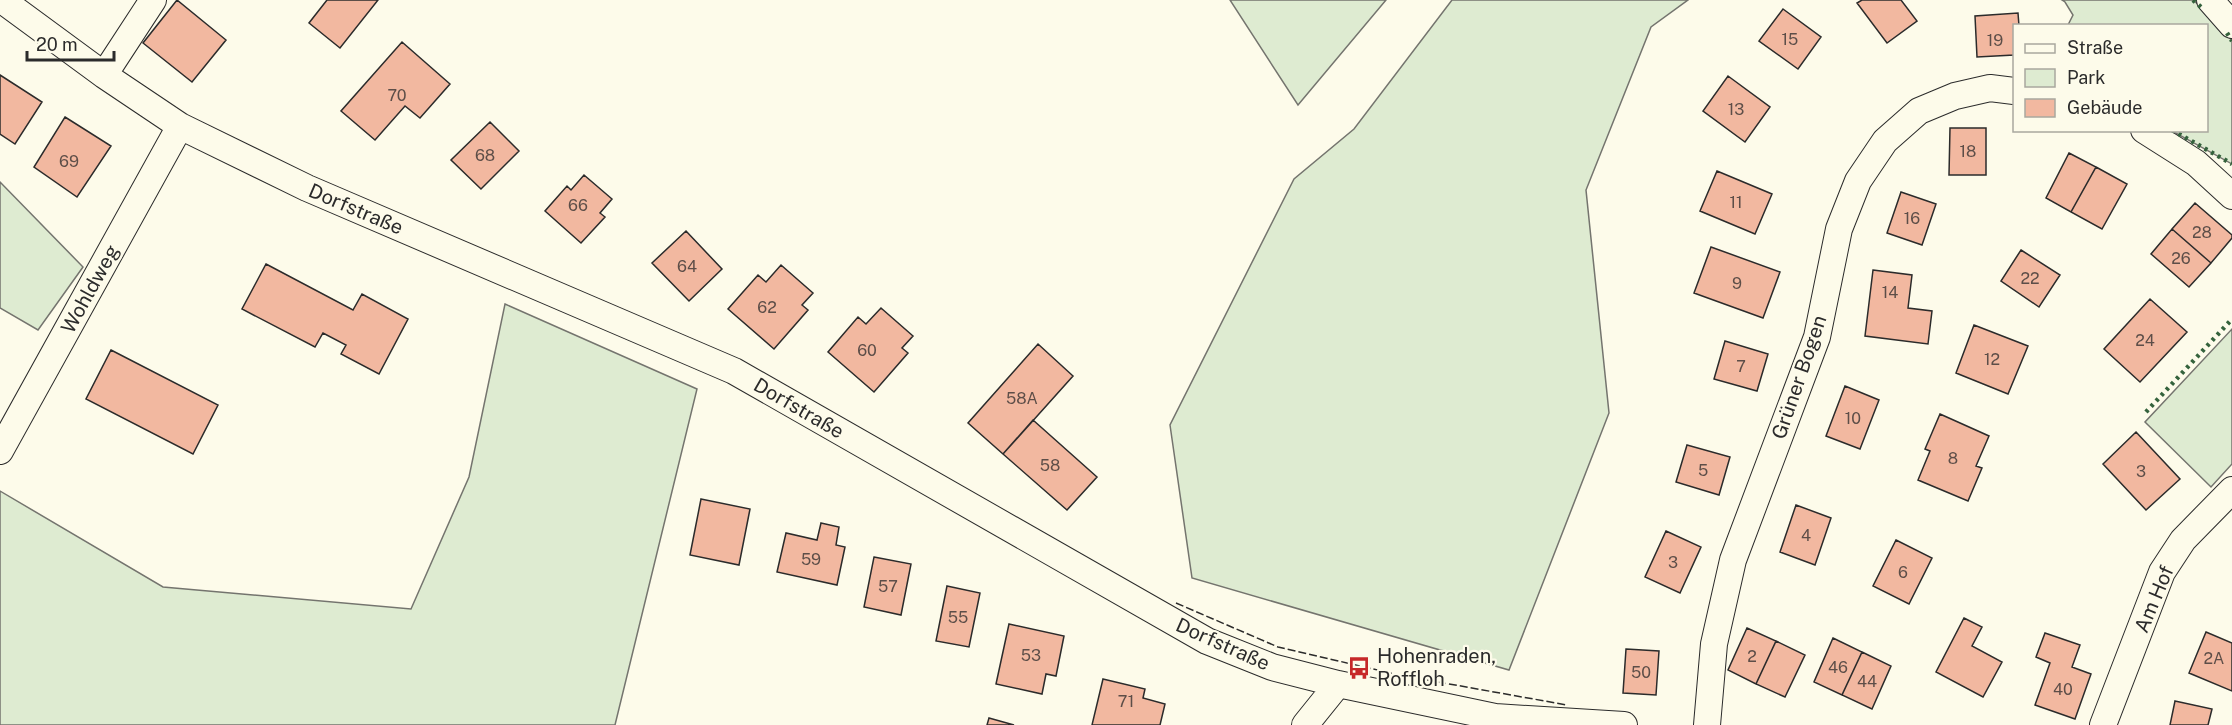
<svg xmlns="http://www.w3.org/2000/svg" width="2232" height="725" viewBox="0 0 2232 725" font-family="'Public Sans',sans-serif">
	<rect width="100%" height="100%" fill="#fdfbea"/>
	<!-- green -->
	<path fill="#deebd1" stroke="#74746e" stroke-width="1.5" d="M 1230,0 L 1386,0 L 1298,105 Z
		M 1452,0 L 1688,0 L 1651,27 L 1586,190 L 1609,413 L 1509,670 L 1192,578 L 1170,425 L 1294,179 L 1354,129 Z
		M 2062,0 L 2193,0 L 2218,22 L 2232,41 L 2232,164 L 2172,131 L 2206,130 L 2206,26 L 2068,25 L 2073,15 L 2065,2 Z
		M 0,182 L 83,267 L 38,330 L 0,308 Z
		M 505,304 L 697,389 L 615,725 L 0,725 L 0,491 L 163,587 L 411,609 L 469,477 Z
		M 2232,329 L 2232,464 L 2211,487 L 2145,422 Z"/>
	<!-- building -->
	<path fill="#f2b8a0" stroke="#2b2b2b" stroke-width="1.5" d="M 177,0 L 226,40 L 192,82 L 143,43 Z
		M 327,0 L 378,0 L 340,48 L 309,23 Z
		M 1862,0 L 1901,0 L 1917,21 L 1887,43 L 1857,3 Z
		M 1783,9 L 1821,37 L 1798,69 L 1759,41 Z
		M 2018,13 L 2019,26 L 2014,26 L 2014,55 L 1977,57 L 1975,16 Z
		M 402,42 L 450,84 L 420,118 L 405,106 L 375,140 L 341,111 Z
		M 0,75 L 42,102 L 15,144 L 0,134 Z
		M 1728,76 L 1770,107 L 1745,142 L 1703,111 Z
		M 65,117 L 111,146 L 77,197 L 34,167 Z
		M 490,122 L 519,151 L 481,189 L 451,160 Z
		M 1950,128 L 1986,128 L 1986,175 L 1949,175 Z
		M 2069,153 L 2096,167 L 2071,212 L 2046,198 Z
		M 2096,167 L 2127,184 L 2102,229 L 2071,212 Z
		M 1717,171 L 1772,194 L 1755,234 L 1700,211 Z
		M 584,175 L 612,199 L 600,213 L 605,217 L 581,243 L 545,211 L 567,186 L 571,190 Z
		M 1901,192 L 1936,204 L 1922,245 L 1887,233 Z
		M 2195,203 L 2232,235 L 2232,238 L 2211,263 L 2172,229 Z
		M 2172,229 L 2211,263 L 2189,287 L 2151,254 Z
		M 686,231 L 722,269 L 689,301 L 652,263 Z
		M 1711,247 L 1780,272 L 1763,318 L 1694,293 Z
		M 2021,250 L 2060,275 L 2039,307 L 2001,281 Z
		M 266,264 L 353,310 L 362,294 L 408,319 L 379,374 L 341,354 L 346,345 L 323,333 L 315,347 L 242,309 Z
		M 781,265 L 813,293 L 802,305 L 808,310 L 774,349 L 728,309 L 758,275 L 766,282 Z
		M 1873,270 L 1912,275 L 1908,308 L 1932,311 L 1928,344 L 1865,336 Z
		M 2150,299 L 2187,332 L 2140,382 L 2104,349 Z
		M 881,308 L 913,336 L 902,348 L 908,353 L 874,392 L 828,352 L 858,317 L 866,324 Z
		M 1974,325 L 2028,346 L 2008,394 L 1956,373 Z
		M 1725,341 L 1768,354 L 1757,391 L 1714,379 Z
		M 1038,344 L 1073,376 L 1003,454 L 968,423 Z
		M 111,350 L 218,405 L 193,454 L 86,399 Z
		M 1845,386 L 1879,400 L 1860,449 L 1826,436 Z
		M 1940,414 L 1989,436 L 1976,466 L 1982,468 L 1968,501 L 1918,480 L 1930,451 L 1925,449 Z
		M 1033,420 L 1097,477 L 1067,510 L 1003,454 Z
		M 2136,432 L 2180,479 L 2146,510 L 2103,464 Z
		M 1687,445 L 1730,457 L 1719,495 L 1676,482 Z
		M 701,499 L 750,509 L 739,565 L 690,555 Z
		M 1796,505 L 1831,518 L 1815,565 L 1780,552 Z
		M 821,523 L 839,527 L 836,545 L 845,547 L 837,585 L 777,572 L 786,533 L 817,540 Z
		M 1666,531 L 1701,547 L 1680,593 L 1645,577 Z
		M 1896,540 L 1932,558 L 1909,604 L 1873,586 Z
		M 874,557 L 911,564 L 901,615 L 864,607 Z
		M 947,586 L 980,593 L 969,647 L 936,641 Z
		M 1964,618 L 1982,627 L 1972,646 L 2002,662 L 1983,697 L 1936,672 Z
		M 1009,624 L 1064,636 L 1056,676 L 1046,674 L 1042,694 L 996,684 Z
		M 1747,628 L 1776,641 L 1756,684 L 1728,670 Z
		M 2206,632 L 2232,643 L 2232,691 L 2189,673 Z
		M 2045,633 L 2080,645 L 2072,667 L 2091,674 L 2075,719 L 2035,705 L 2050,663 L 2036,657 Z
		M 1833,638 L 1862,652 L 1842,695 L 1814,682 Z
		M 1776,641 L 1805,655 L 1785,697 L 1756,684 Z
		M 1626,649 L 1659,651 L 1656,695 L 1623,693 Z
		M 1862,652 L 1891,666 L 1872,709 L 1842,695 Z
		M 1103,679 L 1145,689 L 1143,698 L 1165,704 L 1160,725 L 1092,725 Z
		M 2175,701 L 2212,709 L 2208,725 L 2170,725 Z
		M 989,718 L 1014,725 L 987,725 Z"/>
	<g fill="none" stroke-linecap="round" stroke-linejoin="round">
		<!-- minor casing -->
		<g stroke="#2b2b2b" stroke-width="28">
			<path id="minor" d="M 2,0 L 104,75 L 180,126 L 307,188 L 734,371 L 1207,641 L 1272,667 L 1338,684 L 1495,717 L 1624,725
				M 2210,0 L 2232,25
				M 104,75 L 153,0
				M 2144,130 L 2196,163 L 2232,196
				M 0,451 L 180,126
				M 1305,725 L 1338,684
				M 1707,725 L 1714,644 L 1733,560 L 1817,337 L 1839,229 L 1858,181 L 1885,141 L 1919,111 L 1955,96 L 1990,88 L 2014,91
				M 2103,725 L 2162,572 L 2183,540 L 2232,490"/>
		</g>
		<!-- minor -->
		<use href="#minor" stroke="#fdfbea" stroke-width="26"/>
		<!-- hedge -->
		<path stroke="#34623c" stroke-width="4.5" stroke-dasharray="3 4.5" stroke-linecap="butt" d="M 2193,0 L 2202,8
			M 2227,33 L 2232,41
			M 2172,130 L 2232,164
			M 2146,412 L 2232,319"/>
		<!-- fence -->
		<path stroke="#2b2b2b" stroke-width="1.5" stroke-dasharray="8 3" stroke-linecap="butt" d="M 1176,603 L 1278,647 L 1399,675 L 1567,705"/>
	</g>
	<!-- icons -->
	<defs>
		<g id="bus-bare" transform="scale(1.8)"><path d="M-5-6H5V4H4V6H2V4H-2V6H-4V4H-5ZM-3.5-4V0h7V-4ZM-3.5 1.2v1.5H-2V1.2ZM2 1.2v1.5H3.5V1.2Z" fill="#c62828" stroke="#fdfbea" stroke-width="2.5" paint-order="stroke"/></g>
	</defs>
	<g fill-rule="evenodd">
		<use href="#bus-bare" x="1359" y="668"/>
	</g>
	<g text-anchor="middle" stroke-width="4.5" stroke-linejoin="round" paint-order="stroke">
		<!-- number labels -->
		<g font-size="16" fill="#5d4e48">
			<text x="1790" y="45">15</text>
			<text x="1995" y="46">19</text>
			<text x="397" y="101">70</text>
			<text x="1736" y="115">13</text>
			<text x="1968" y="157">18</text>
			<text x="485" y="161">68</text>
			<text x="69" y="167">69</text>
			<text x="1736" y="208">11</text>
			<text x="578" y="211">66</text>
			<text x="1912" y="224">16</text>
			<text x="2202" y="238">28</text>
			<text x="2181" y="264">26</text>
			<text x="687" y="272">64</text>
			<text x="2030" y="284">22</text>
			<text x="1737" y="289">9</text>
			<text x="1890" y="298">14</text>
			<text x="767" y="313">62</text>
			<text x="2145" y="346">24</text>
			<text x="867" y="356">60</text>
			<text x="1992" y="365">12</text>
			<text x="1741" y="372">7</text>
			<text x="1022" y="404">58A</text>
			<text x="1853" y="424">10</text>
			<text x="1953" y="464">8</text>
			<text x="1050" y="471">58</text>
			<text x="1703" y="476">5</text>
			<text x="2141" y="477">3</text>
			<text x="1806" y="541">4</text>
			<text x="811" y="565">59</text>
			<text x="1673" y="568">3</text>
			<text x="1903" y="578">6</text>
			<text x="888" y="592">57</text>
			<text x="958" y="623">55</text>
			<text x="1031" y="661">53</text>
			<text x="1752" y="662">2</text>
			<text x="2214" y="664">2A</text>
			<text x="1838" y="673">46</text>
			<text x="1641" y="678">50</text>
			<text x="1867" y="687">44</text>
			<text x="2063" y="695">40</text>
			<text x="1126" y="707">71</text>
		</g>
		<!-- street labels -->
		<g font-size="20" fill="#2b2b2b" stroke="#fdfbea">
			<text transform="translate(356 209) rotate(23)" y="7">Dorfstraße</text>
			<text transform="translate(90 289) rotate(-61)" y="7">Wohldweg</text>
			<text transform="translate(1799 377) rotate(-71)" y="7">Grüner Bogen</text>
			<text transform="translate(799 408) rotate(30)" y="7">Dorfstraße</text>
			<text transform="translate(2154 599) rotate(-67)" y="7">Am Hof</text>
			<text transform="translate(1223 644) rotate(24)" y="7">Dorfstraße</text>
		</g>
		<!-- poi labels -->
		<g font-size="20" fill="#2b2b2b" stroke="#fdfbea" text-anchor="start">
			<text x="1377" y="663">Hohenraden,<tspan x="1377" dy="23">Roffloh</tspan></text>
		</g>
	</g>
	<!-- legend -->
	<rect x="2013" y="24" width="195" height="108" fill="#fdfbea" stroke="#a9a89e" stroke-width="1.5"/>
	<rect x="2025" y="44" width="30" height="9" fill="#fdfbea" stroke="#a9a89e" stroke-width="1.5"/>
	<text x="2067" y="54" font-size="18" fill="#2b2b2b">Straße</text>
	<rect x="2025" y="69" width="30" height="18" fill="#deebd1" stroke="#a9a89e" stroke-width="1.5"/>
	<text x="2067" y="84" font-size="18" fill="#2b2b2b">Park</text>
	<rect x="2025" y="99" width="30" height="18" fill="#f2b8a0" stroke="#a9a89e" stroke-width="1.5"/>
	<text x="2067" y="114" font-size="18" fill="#2b2b2b">Gebäude</text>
	<!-- scale -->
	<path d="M27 51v9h87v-9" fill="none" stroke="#2b2b2b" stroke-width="3"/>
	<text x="36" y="51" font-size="18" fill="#2b2b2b" stroke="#fdfbea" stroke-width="4.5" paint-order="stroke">20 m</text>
</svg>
